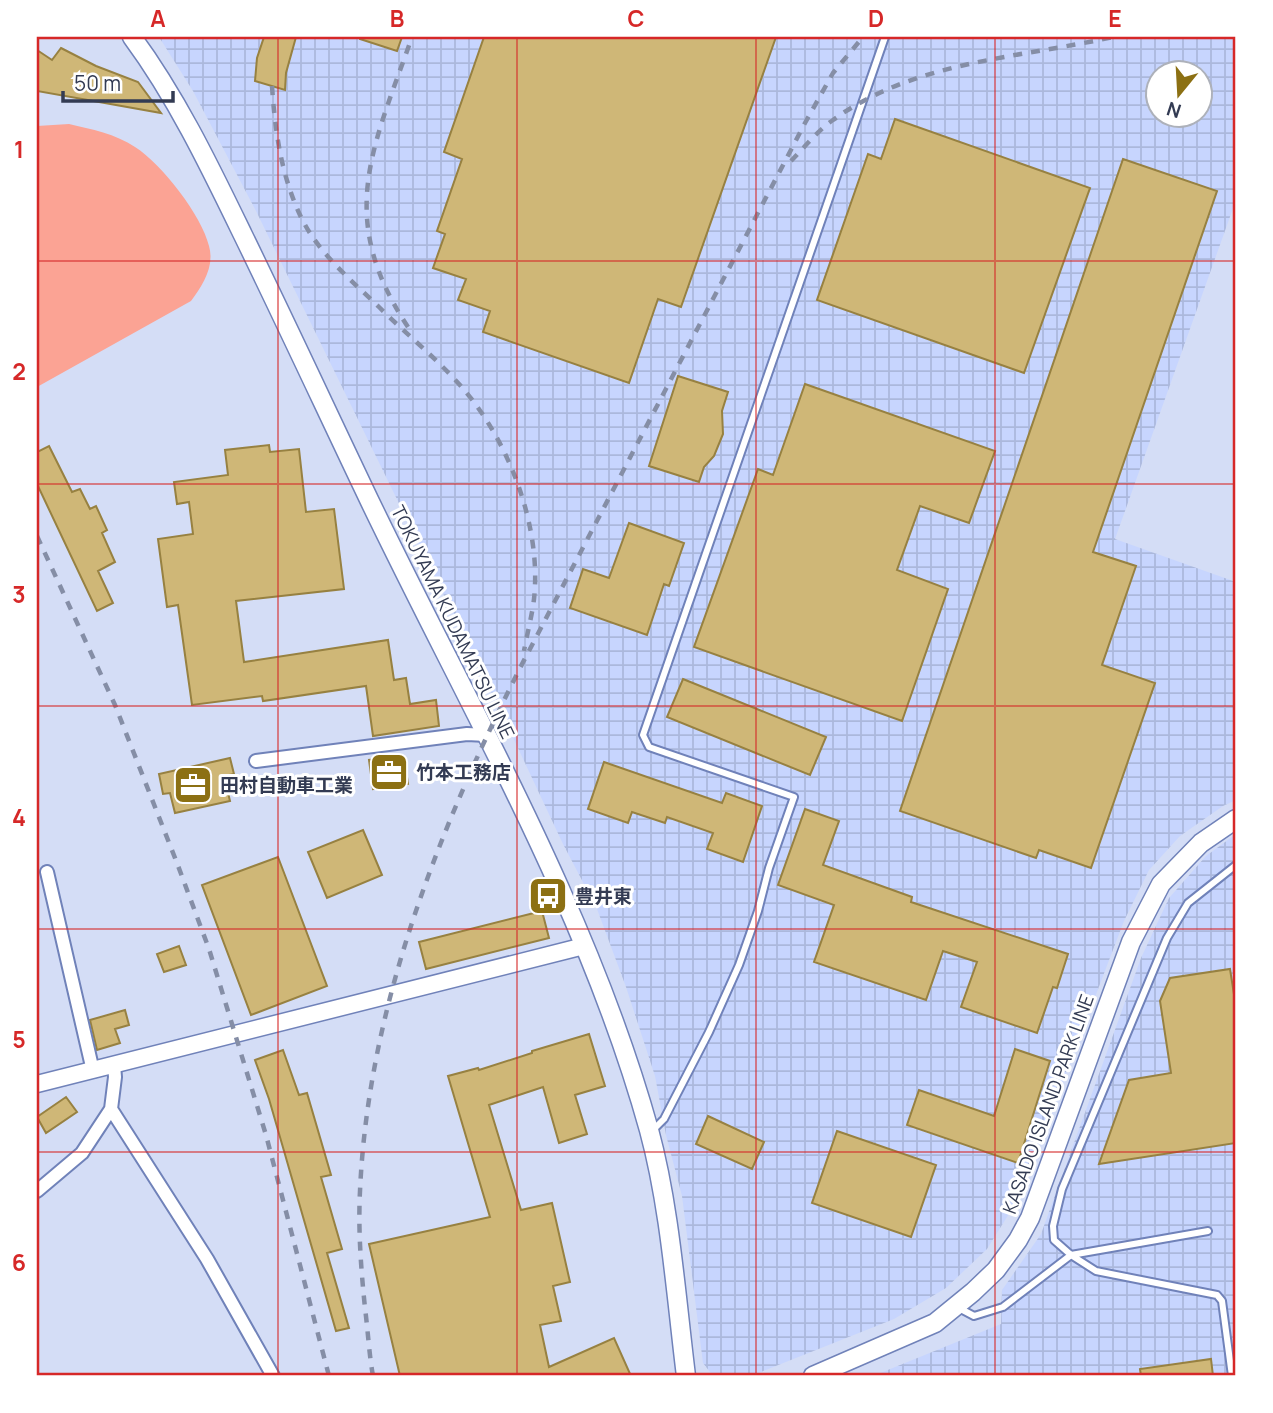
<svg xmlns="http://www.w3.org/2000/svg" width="1273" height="1413" viewBox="0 0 1273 1413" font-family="Manrope,'Noto Sans JP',sans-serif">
	<defs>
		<pattern id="industrial-grid" width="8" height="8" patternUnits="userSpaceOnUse" patternTransform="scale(1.75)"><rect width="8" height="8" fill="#c7d5fe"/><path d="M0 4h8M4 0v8" fill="none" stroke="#abb8dc"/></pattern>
	</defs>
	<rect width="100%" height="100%" fill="#d4ddf6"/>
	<!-- industrial -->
	<path fill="url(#industrial-grid)" fill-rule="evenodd" d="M 159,37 L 1236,37 L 1236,200 L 1115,539 L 1236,582 L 1236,800 L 1223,806 L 1180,836 L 1149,870 L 1124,921 L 1039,1144 L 1012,1209 L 987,1249 L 946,1288 L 894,1319 L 751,1376 L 713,1376 L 703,1363 L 682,1196 L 666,1135 L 655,1076 L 626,987 L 597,909 L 563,844 L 502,714 L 256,211 L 193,91 ZM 1158,74 L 1200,74 L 1200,116 L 1158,116 Z
		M 1236,834 L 1236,1376 L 873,1376 L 1001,1324 L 1002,1290 L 1041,1234 L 1141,958 L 1169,898 L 1206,856 Z"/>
	<!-- garden -->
	<path fill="#fba394" d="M 69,124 C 91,129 116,134 135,147 C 162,164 202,216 209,246 C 215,267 202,286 191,301 L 37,387 L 37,126 Z"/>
	<!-- building -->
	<path fill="#cfb777" stroke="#978141" stroke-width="2" d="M 264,37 L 296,37 L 286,73 L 285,90 L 255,81 L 257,58 Z
		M 360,37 L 402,37 L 397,51 L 360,39 Z
		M 484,37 L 776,37 L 681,307 L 658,299 L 629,383 L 483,332 L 490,311 L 458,300 L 466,279 L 433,268 L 445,234 L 437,231 L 462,159 L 444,152 Z
		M 61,48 L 96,66 L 138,82 L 161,113 L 37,91 L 37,50 L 52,60 Z
		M 895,119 L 1090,188 L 1024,373 L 817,300 L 868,154 L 881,159 Z
		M 1123,159 L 1217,191 L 1093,552 L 1136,566 L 1102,665 L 1155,683 L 1091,868 L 1039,850 L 1036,858 L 900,811 Z
		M 678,376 L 728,392 L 722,411 L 723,434 L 714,456 L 704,467 L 699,482 L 649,466 Z
		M 805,384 L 995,451 L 969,523 L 920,506 L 897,570 L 948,589 L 902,721 L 694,647 L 758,469 L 773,475 Z
		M 269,445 L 270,452 L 299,449 L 306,512 L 334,509 L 344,589 L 236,601 L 244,662 L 388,640 L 394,680 L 406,678 L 410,704 L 436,700 L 439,726 L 373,736 L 366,686 L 263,701 L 262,696 L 192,705 L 178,605 L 167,607 L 158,539 L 193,534 L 189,502 L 177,504 L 174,482 L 228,475 L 225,450 Z
		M 49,446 L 72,492 L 80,489 L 90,509 L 96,506 L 107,530 L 102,533 L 115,562 L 98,571 L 113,603 L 97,611 L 37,484 L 37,452 Z
		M 629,523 L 684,543 L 669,586 L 664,584 L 647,635 L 570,608 L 583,569 L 609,578 Z
		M 683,679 L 826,737 L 810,775 L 667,717 Z
		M 404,756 L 408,784 L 373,789 L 369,760 Z
		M 230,758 L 234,774 L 224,776 L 230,801 L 175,813 L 170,793 L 163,794 L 159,774 Z
		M 604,762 L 722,803 L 726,793 L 762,806 L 743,862 L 707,849 L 713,833 L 667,817 L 665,823 L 632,812 L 628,823 L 588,809 Z
		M 805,809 L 839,821 L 823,865 L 912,897 L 911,902 L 1068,954 L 1057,988 L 1053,987 L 1037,1033 L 961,1007 L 977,962 L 943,951 L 926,1000 L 814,962 L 834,905 L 778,885 Z
		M 363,830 L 382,875 L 327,898 L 308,852 Z
		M 278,857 L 327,986 L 251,1015 L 202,885 Z
		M 542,911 L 549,938 L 426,969 L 419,942 Z
		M 179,946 L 186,965 L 164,972 L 157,954 Z
		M 1230,969 L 1236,1007 L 1236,1143 L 1099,1164 L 1129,1080 L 1171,1073 L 1160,1001 L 1170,978 Z
		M 125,1010 L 129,1025 L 115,1029 L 120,1043 L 97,1050 L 90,1020 Z
		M 589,1034 L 605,1086 L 575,1095 L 587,1134 L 559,1143 L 543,1087 L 489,1105 L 521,1210 L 552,1203 L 570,1282 L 553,1286 L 561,1321 L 540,1325 L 549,1367 L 614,1338 L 631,1376 L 400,1376 L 369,1244 L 490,1217 L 448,1076 L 478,1068 L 479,1070 L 532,1053 L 532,1051 Z
		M 1015,1049 L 1050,1061 L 1018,1163 L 907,1125 L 919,1090 L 994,1116 Z
		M 283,1050 L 299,1095 L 307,1093 L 331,1175 L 321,1177 L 342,1249 L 327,1253 L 349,1328 L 336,1331 L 269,1099 L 255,1060 Z
		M 66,1097 L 77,1112 L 46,1133 L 37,1117 Z
		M 708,1116 L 764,1142 L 752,1169 L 696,1144 Z
		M 837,1131 L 936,1165 L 911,1237 L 812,1203 Z
		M 1211,1359 L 1213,1376 L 1141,1376 L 1140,1369 Z"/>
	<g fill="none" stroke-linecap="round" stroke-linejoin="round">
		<!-- service casing -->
		<g stroke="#7082b9" stroke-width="10">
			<path id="service" d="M 651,1132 L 664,1119 L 709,1032 L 739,965 L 758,911 L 769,868 L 794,797 L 649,747 L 643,735 L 885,37
				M 957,1307 L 974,1316 L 1003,1307 L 1071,1255 L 1208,1231
				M 1232,1376 L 1222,1301 L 1217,1295 L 1096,1271 L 1071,1255 L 1054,1240 L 1053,1226 L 1062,1189 L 1167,938 L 1188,903 L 1236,865"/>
		</g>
		<!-- minor casing -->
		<g stroke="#7082b9" stroke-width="16">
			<path id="minor" d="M 256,761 L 467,734 L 486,735
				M 47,872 L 93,1071
				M 111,1109 L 207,1259 L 273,1376
				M 37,1191 L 82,1153 L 111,1109 L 115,1077 L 114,1065"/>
		</g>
		<!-- tertiary casing -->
		<g stroke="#7082b9" stroke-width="19">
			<path id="tertiary" d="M 37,1084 L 584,946"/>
		</g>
		<!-- secondary casing -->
		<g stroke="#7082b9" stroke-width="21">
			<path id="secondary" d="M 132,37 C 177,98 210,167 243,235 C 284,319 323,403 363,487 C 463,698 586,903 649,1130 C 670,1207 676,1296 686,1376
				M 813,1376 L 935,1323 L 973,1292 L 996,1270 L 1018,1240 L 1030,1218 L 1131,942 L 1161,884 L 1201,843 L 1236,819"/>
		</g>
		<!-- service -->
		<use href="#service" stroke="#fff" stroke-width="6"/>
		<!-- minor -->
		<use href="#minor" stroke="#fff" stroke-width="12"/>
		<!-- tertiary -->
		<use href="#tertiary" stroke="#fff" stroke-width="16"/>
		<!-- secondary -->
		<use href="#secondary" stroke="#fff" stroke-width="18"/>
		<!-- rail -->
		<path stroke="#858ea6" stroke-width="4.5" stroke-dasharray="9 9" stroke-linecap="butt" d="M 272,86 C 275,131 281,174 300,215 C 317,252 350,279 379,307 C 405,333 435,357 459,384 C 508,438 542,526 534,599 C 532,616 527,634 524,651
			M 791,161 C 804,148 817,131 833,120 C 914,61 1019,58 1113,37
			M 408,327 C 335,217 373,148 412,37
			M 37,536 L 115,705 L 177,863 L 209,949 L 266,1135 L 329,1376
			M 373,1376 C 369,1354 368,1331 365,1308 C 361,1269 358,1230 360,1191 C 368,1008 438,831 520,668 L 805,123 L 833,73 L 863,37"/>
	</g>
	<!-- grid -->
	<path fill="none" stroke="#d62828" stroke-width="2" stroke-opacity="0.55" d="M 278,37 L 278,1376M 517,37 L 517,1376M 756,37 L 756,1376M 995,37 L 995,1376M 37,261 L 1236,261M 37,484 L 1236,484M 37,706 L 1236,706M 37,929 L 1236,929M 37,1152 L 1236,1152"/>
	<!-- icons -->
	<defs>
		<g id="office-square" transform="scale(2.0125)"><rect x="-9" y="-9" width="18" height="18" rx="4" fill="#8c7013" stroke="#fff"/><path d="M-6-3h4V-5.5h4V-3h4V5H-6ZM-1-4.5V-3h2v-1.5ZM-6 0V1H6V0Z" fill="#fff"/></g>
		<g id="bus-square" transform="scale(2.0125)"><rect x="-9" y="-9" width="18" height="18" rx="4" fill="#8c7013" stroke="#fff"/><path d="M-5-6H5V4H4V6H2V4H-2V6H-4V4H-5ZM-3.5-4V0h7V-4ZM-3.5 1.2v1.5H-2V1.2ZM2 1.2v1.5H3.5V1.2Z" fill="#fff"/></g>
	</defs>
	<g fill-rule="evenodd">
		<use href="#office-square" x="389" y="772"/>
		<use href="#office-square" x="193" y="785"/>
		<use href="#bus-square" x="548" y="896"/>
	</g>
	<g text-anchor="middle" stroke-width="6" stroke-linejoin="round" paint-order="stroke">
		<!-- street labels -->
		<g font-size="19" fill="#333b53" stroke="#fff">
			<text transform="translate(453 622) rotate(64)" y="7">TOKUYAMA KUDAMATSU LINE</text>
			<text transform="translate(1048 1104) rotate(-70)" y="7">KASADO ISLAND PARK LINE</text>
		</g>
		<!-- poi labels -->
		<g font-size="19" font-weight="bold" fill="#333b53" stroke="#fff" text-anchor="start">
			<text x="416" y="779">竹本工務店</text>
			<text x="220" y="792">田村自動車工業</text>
			<text x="575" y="903">豊井東</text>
		</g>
	</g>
	<!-- border -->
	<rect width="1273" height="1413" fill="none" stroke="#ffffff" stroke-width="77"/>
	<!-- north arrow -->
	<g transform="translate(1179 94) rotate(198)"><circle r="33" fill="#ffffff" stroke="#adb1ba" stroke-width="2"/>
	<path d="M0-5L12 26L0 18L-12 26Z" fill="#8c7013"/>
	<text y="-10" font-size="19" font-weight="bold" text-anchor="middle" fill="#333b53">N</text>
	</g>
	<!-- scale -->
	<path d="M63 91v10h110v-10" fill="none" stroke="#333b53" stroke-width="3.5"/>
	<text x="74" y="91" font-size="21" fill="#333b53" stroke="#ffffff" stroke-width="5" paint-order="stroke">50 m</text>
	<rect x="38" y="38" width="1196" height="1336" fill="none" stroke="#d62828" stroke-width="2.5"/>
	<g font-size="23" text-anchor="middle" font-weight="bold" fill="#d62828">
		<text x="158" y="27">A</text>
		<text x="397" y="27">B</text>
		<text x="636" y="27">C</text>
		<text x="876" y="27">D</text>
		<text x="1115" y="27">E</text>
		<text x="19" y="158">1</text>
		<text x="19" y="380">2</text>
		<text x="19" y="603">3</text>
		<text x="19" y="826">4</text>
		<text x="19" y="1048">5</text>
		<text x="19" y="1271">6</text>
	</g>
</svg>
